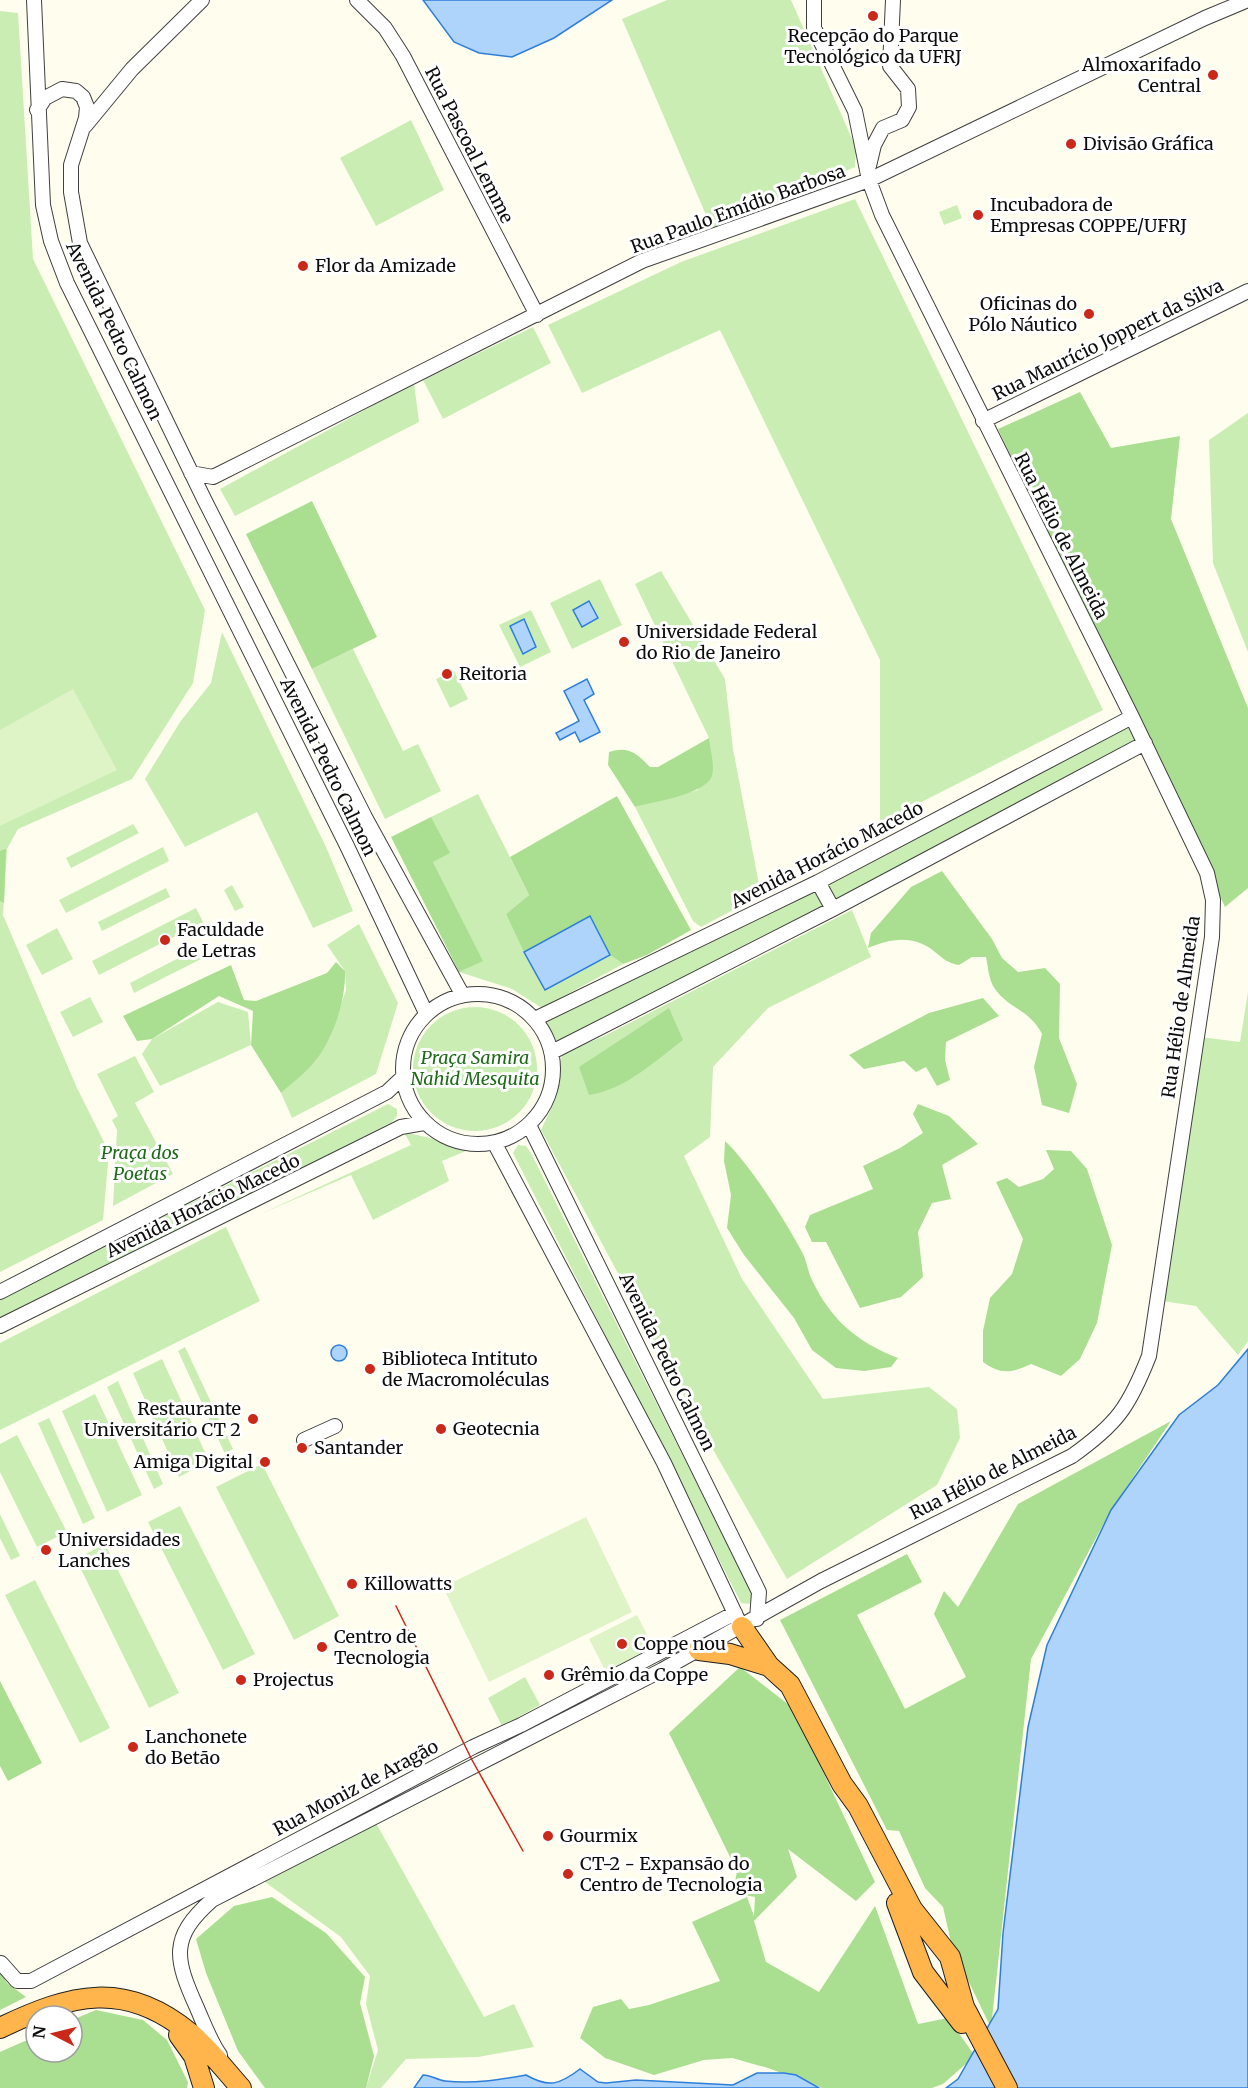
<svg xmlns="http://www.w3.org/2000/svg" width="1248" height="2088" viewBox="0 0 1248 2088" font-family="Merriweather,serif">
	<rect width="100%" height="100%" fill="#fffeee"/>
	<!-- green -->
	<path fill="#caedb4" d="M 667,0 L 791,0 L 856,148 L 855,167 L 712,229 L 622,19 Z
		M 0,11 L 18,13 L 33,259 L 205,610 L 193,683 L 132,779 L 18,829 L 7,849 L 3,915 L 77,1088 L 109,1152 L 103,1220 L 0,1272 Z
		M 411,120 L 444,190 L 376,226 L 340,158 Z
		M 855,199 L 1103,710 L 880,823 L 880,660 L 720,330 L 582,393 L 548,325 L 681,262 Z
		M 957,205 L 962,218 L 944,225 L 939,212 Z
		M 533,327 L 551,363 L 443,419 L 423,380 Z
		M 414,383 L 419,422 L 235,516 L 220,489 Z
		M 1248,413 L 1248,652 L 1213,563 L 1209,440 Z
		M 661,571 L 725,679 L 733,749 L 761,895 L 701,927 L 693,921 L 635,807 L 698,790 L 709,738 L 635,584 Z
		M 600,579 L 622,625 L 572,649 L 550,603 Z
		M 531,610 L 551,652 L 520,667 L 499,625 Z
		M 222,632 L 326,847 L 353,911 L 313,928 L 257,812 L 185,847 L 145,779 L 180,722 L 211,683 Z
		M 353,649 L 403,751 L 418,744 L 441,791 L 385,819 L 312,669 Z
		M 454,671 L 468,699 L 450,708 L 436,679 Z
		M 1132,717 L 1145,743 L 552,1052 L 546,1034 L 535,1019 Z
		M 478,794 L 529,895 L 506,914 L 545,990 L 610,955 L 623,964 L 542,1008 L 512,989 L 459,972 L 482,960 L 433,862 L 431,817 Z
		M 133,824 L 139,833 L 71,868 L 66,858 Z
		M 163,847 L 169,861 L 66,913 L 59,900 Z
		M 232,885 L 244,907 L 235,911 L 224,890 Z
		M 166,888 L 170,897 L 102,931 L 98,922 Z
		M 196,908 L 203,922 L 99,975 L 92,961 Z
		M 852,910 L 871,957 L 768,1008 L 713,1067 L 710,1137 L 684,1156 L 742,1279 L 823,1399 L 929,1387 L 957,1409 L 960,1438 L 937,1485 L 787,1579 L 707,1439 L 541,1130 L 555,1100 L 562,1054 L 606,1035 Z
		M 359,924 L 398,1003 L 376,1074 L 292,1118 L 281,1093 L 316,1060 L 330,1037 L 346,990 L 345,971 L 327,945 Z
		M 57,928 L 73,959 L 42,975 L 26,945 Z
		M 196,949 L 201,959 L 134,993 L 130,983 Z
		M 1248,992 L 1248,1341 L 1238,1355 L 1196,1306 L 1162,1301 L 1201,1037 L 1240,1042 Z
		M 90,997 L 103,1022 L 73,1037 L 60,1012 Z
		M 218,1002 L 248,1012 L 251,1045 L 160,1086 L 142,1054 L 152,1039 Z
		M413 1069a62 62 0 1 1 124 0a62 62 0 1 1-124 0Z
		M 135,1056 L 154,1092 L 135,1103 L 173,1174 L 113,1206 L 117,1130 L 112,1120 L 118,1116 L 97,1074 Z
		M 388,1104 L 397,1109 L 397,1116 L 392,1122 L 0,1320 L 0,1299 Z
		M 404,1132 L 473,1148 L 442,1161 L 449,1181 L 373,1220 L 351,1175 L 256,1216 L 411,1145 Z
		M 518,1145 L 526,1146 L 531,1153 L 754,1598 L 749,1604 L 741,1603 L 513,1153 Z
		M 226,1227 L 260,1301 L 0,1430 L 0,1343 Z
		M 185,1347 L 233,1449 L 225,1454 L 178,1351 Z
		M 162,1359 L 209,1461 L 179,1477 L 133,1373 Z
		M 118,1381 L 163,1484 L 154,1489 L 107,1387 Z
		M 95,1394 L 142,1495 L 107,1512 L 62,1411 Z
		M 49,1418 L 95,1518 L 83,1524 L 38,1423 Z
		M 17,1435 L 67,1532 L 37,1547 L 0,1472 L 0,1444 Z
		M 262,1464 L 339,1616 L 294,1640 L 216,1487 Z
		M 180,1506 L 255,1654 L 223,1670 L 148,1522 Z
		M 0,1514 L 20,1556 L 11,1560 L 0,1538 Z
		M 105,1544 L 179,1693 L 149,1708 L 76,1559 Z
		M 35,1580 L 110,1728 L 80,1743 L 5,1595 Z
		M 525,1677 L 540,1705 L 502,1726 L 488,1698 Z
		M 376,1823 L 484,2017 L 514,2004 L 534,2047 L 478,2057 L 406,2059 L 381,2088 L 366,2088 L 378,2050 L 366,2004 L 370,1976 L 341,1937 L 265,1882 Z"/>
	<!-- forest -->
	<path fill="#aadf92" d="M 1080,392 L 1111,448 L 1180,436 L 1171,519 L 1248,708 L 1248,888 L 1225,907 L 998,429 Z
		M 312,501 L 377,637 L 312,669 L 246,534 Z
		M 709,738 C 710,749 715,765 712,776 C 706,794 653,802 635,807 L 608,765 L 609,752 C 629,746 636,753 650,767 L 658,767 Z
		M 617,796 L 691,930 L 647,955 L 623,964 L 610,955 L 590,917 L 524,952 L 506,914 L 529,895 L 510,857 Z
		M 431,817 L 450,853 L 433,862 L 483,961 L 459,972 L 391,837 Z
		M 6,849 L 4,903 L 0,901 L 0,851 Z
		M 942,871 L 992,939 L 1002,958 L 1018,972 L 1045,968 L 1060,984 L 1059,1038 L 1077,1084 L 1069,1113 L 1042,1105 L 1034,1067 L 1042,1034 C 1030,1010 1009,1009 995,989 C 989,981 988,967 986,957 L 972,957 L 959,965 C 947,963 944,959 935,952 C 913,934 891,939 868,948 L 871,933 L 911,887 Z
		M 336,962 L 345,971 C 346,999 334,1037 316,1060 C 307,1072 292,1083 281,1093 L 251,1045 L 253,1011 L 219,996 L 152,1039 L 137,1041 L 123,1016 L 231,965 L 244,1000 L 256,1001 L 327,973 Z
		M 983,998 L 999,1016 L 946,1042 L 945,1060 L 950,1080 L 937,1086 L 926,1067 L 916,1072 L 904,1061 L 864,1069 L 849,1055 L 929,1013 Z
		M 669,1008 L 683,1040 C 655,1061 625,1090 589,1095 L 579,1067 Z
		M 918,1104 L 949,1116 L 978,1144 L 942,1165 L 951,1199 L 932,1203 L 918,1232 L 923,1277 L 901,1297 L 860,1308 L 826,1242 L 812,1242 L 805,1227 L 810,1215 L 873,1189 L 863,1166 L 900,1148 L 923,1133 L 913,1114 Z
		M 725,1141 C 749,1163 787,1223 803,1254 C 807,1262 808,1272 812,1280 C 831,1320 857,1342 898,1358 L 891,1367 L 864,1371 L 836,1368 L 812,1350 L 794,1318 L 744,1255 L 727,1228 L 731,1195 L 724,1161 Z
		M 1046,1150 L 1071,1151 L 1087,1169 L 1112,1245 L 1097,1323 L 1080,1359 L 1061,1376 L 1031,1364 C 1011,1373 1001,1375 983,1362 L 983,1331 L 990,1298 L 1012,1274 L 1023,1239 L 996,1182 L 1007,1178 L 1019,1187 L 1043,1179 L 1054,1169 Z
		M 1171,1421 L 1111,1510 L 1031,1659 L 991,2028 L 952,1947 L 943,1907 L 925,1888 L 899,1831 L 887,1830 L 780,1620 L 907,1554 L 922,1582 L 857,1615 L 905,1709 L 966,1677 L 934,1614 L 944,1591 L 958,1607 L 1018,1504 Z
		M 740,1667 L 793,1708 L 875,1882 L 856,1901 L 788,1849 L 797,1877 L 754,1921 L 766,1962 L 819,1992 L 875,1906 L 918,2024 L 948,2018 L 975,2056 L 943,2084 L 932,2088 L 822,2088 L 768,2068 L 732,2058 L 704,2060 L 654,2075 L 605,2058 L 580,2038 L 593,2007 L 621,1999 L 629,2009 L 649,2005 L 720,1981 L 692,1922 L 747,1897 L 754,1916 L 755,1897 L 733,1893 L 737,1871 L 669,1733 Z
		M 0,1681 L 42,1763 L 8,1781 L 0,1766 Z
		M 272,1897 L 326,1933 L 365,1977 L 360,2003 L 374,2056 L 366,2088 L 265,2088 L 238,2051 L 206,1973 L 196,1939 L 234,1906 Z
		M 0,1972 L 7,1983 L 26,1997 L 0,2010 Z
		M 96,2010 L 143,2020 L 167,2040 L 188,2082 L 187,2088 L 0,2088 L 0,2052 L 36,2036 L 36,2052 L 72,2052 L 72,2020 Z"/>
	<!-- pitch -->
	<path fill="#def3c6" d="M 73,689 L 117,770 L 0,826 L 0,730 Z
		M 586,1517 L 632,1612 L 489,1682 L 443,1587 Z
		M 637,1615 L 655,1650 L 607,1674 L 589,1639 Z"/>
	<!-- water -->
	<path fill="#aed4fb" stroke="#2e7ed9" stroke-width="1.5" d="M 423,0 L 612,0 L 554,38 L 512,57 L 479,53 L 454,42 Z
		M 589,601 L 598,618 L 582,627 L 573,610 Z
		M 524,619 L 536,647 L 523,654 L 510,626 Z
		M 587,679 L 594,694 L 584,700 L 600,732 L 580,742 L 575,732 L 560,740 L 556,733 L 579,721 L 564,691 Z
		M 590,916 L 610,955 L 545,990 L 524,952 Z
		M331 1353a8 8 0 1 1 16 0a8 8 0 1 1-16 0Z
		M 1248,1349 L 1248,2088 L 946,2088 L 958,2079 L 998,2009 L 1003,1933 L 1028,1727 L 1047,1645 L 1111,1510 L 1179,1415 L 1218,1385 Z
		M 580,2069 L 598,2082 L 606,2083 L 636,2080 L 733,2085 L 757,2073 L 784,2073 L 796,2075 L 819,2088 L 414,2088 L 423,2075 C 431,2075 437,2080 445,2081 C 474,2084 498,2080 526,2075 C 549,2088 559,2085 580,2069 Z"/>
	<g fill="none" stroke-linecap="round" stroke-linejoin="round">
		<!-- minor casing -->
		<g stroke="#404040" stroke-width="16">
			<path id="minor" d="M 34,0 L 43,205 L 51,241 L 67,283 L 347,846 L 426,1013
				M 357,0 L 385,28 L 403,56 L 537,315
				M 37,110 L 45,98 L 62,89 L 76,91 L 83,97 L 87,107 L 86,118 L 71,165 L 71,192 L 80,243 L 204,499 L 365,817 L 462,994
				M 85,126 L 132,69 L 202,0
				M 869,166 L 874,145 L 883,128 L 902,120 L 909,107 L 908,89 L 890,66 L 893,0
				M 983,421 L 1248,291
				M 191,473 L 213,477 L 642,261 L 869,180 L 1205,18 L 1248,0
				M 818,882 L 833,909
				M403 1069a75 75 0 1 1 150 0a75 75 0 1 1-150 0Z
				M 535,1019 L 818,882 L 1132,717
				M 552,1052 L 833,909 L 1145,743
				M 529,1125 L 759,1592 L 757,1619
				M 495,1144 L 664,1463 L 738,1620
				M 0,1292 L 387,1092 L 403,1077
				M 0,1326 L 401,1127 L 424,1123
				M 304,1440 L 335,1426
				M 1,1963 L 17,1981 L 31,1981 L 473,1747 L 521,1725 L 735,1613
				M 220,2055 C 210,2041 204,2024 197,2008 C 175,1959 169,1938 212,1900 L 662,1670 L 821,1581 L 1072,1456 C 1117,1424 1129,1407 1149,1356 L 1212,937 L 1213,900 L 1207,873 L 1132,717 L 882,215 L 869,180 L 855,111 L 814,28 L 814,0"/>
		</g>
		<!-- highway casing -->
		<g stroke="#1e1e1e" stroke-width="22">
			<path id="highway" d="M 742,1627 L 769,1666 L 790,1685 L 842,1784 L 858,1806 L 912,1909 L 950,1957 L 964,2007 L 1007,2088
				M 699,1650 L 730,1654 L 769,1666
				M 897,1903 L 923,1972 L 962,2023
				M 0,2028 C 71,1994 125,1979 191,2034 C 210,2050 225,2070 241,2088
				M 179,2035 L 194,2056 L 204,2088"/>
		</g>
		<!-- minor -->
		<use href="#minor" stroke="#fff" stroke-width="14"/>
		<!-- highway -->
		<use href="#highway" stroke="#ffb54c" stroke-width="20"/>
		<!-- tram -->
		<path stroke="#ca2819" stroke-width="1.5" d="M 396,1606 L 472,1760 L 523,1851"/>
	</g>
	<!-- markers -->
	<g fill="#ca2819" stroke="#fff" stroke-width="2">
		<circle cx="873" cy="16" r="6"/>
		<circle cx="1213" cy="75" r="6"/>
		<circle cx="1071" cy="144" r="6"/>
		<circle cx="978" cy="215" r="6"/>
		<circle cx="303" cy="266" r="6"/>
		<circle cx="1089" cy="314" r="6"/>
		<circle cx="624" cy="642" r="6"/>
		<circle cx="447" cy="674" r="6"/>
		<circle cx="165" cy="940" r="6"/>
		<circle cx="370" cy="1369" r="6"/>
		<circle cx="253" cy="1419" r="6"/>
		<circle cx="441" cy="1429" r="6"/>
		<circle cx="302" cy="1448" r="6"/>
		<circle cx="265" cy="1462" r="6"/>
		<circle cx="46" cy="1550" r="6"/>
		<circle cx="352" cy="1584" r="6"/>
		<circle cx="622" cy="1644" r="6"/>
		<circle cx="322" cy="1647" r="6"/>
		<circle cx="549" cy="1675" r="6"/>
		<circle cx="241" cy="1680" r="6"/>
		<circle cx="133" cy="1747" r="6"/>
		<circle cx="548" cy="1836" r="6"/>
		<circle cx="568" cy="1874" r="6"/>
	</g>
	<g text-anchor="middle" stroke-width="6" stroke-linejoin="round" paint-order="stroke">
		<!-- poi labels -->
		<g font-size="18" fill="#0d0d0d" stroke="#fff" text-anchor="start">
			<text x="873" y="42" text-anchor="middle">Recepção do Parque<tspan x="873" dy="21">Tecnológico da UFRJ</tspan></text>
			<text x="1201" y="71" text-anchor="end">Almoxarifado<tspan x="1201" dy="21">Central</tspan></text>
			<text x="1083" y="150">Divisão Gráfica</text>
			<text x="990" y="211">Incubadora de<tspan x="990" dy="21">Empresas COPPE/UFRJ</tspan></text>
			<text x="315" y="272">Flor da Amizade</text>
			<text x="1077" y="310" text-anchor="end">Oficinas do<tspan x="1077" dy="21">Pólo Náutico</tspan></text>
			<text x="636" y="638">Universidade Federal<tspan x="636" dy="21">do Rio de Janeiro</tspan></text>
			<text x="459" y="680">Reitoria</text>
			<text x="177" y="936">Faculdade<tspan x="177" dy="21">de Letras</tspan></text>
			<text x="382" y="1365">Biblioteca Intituto<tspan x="382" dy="21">de Macromoléculas</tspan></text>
			<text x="241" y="1415" text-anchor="end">Restaurante<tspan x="241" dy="21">Universitário CT 2</tspan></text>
			<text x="453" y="1435">Geotecnia</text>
			<text x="314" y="1454">Santander</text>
			<text x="253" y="1468" text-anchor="end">Amiga Digital</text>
			<text x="58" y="1546">Universidades<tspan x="58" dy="21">Lanches</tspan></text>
			<text x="364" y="1590">Killowatts</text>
			<text x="334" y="1643">Centro de<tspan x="334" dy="21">Tecnologia</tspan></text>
			<text x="634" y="1650">Coppe nou</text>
			<text x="561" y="1681">Grêmio da Coppe</text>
			<text x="253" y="1686">Projectus</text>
			<text x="145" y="1743">Lanchonete<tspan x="145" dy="21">do Betão</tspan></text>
			<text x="560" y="1842">Gourmix</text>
			<text x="580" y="1870">CT-2 - Expansão do<tspan x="580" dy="21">Centro de Tecnologia</tspan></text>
		</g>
		<!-- street labels -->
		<g font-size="18" fill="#0d0d0d" stroke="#fff">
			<text transform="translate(469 145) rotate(63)" y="6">Rua Pascoal Lemme</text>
			<text transform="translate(738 209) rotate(-20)" y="6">Rua Paulo Emídio Barbosa</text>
			<text transform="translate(114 331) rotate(64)" y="6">Avenida Pedro Calmon</text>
			<text transform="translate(1108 340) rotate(-26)" y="6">Rua Maurício Joppert da Silva</text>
			<text transform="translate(1061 536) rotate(63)" y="6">Rua Hélio de Almeida</text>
			<text transform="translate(328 767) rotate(64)" y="6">Avenida Pedro Calmon</text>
			<text transform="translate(827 855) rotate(-27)" y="6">Avenida Horácio Macedo</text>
			<text transform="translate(1181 1007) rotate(-82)" y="6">Rua Hélio de Almeida</text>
			<text transform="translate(203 1206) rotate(-26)" y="6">Avenida Horácio Macedo</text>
			<text transform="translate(667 1362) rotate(64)" y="6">Avenida Pedro Calmon</text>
			<text transform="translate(993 1473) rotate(-27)" y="6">Rua Hélio de Almeida</text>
			<text transform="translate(356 1788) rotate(-28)" y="6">Rua Moniz de Aragão</text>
		</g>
		<!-- park labels -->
		<g font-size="18" font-style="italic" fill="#1e6b18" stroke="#fff">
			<text x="475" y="1064">Praça Samira<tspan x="475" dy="21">Nahid Mesquita</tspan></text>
			<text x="140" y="1159">Praça dos<tspan x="140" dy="21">Poetas</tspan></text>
		</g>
	</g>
	<!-- north arrow -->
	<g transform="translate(54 2034) rotate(277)"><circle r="28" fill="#ffffff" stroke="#9e9e9e" stroke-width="1.5"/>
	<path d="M0-4.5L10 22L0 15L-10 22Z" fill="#ca2819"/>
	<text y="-9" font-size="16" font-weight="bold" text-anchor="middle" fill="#0d0d0d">N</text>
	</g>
</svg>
